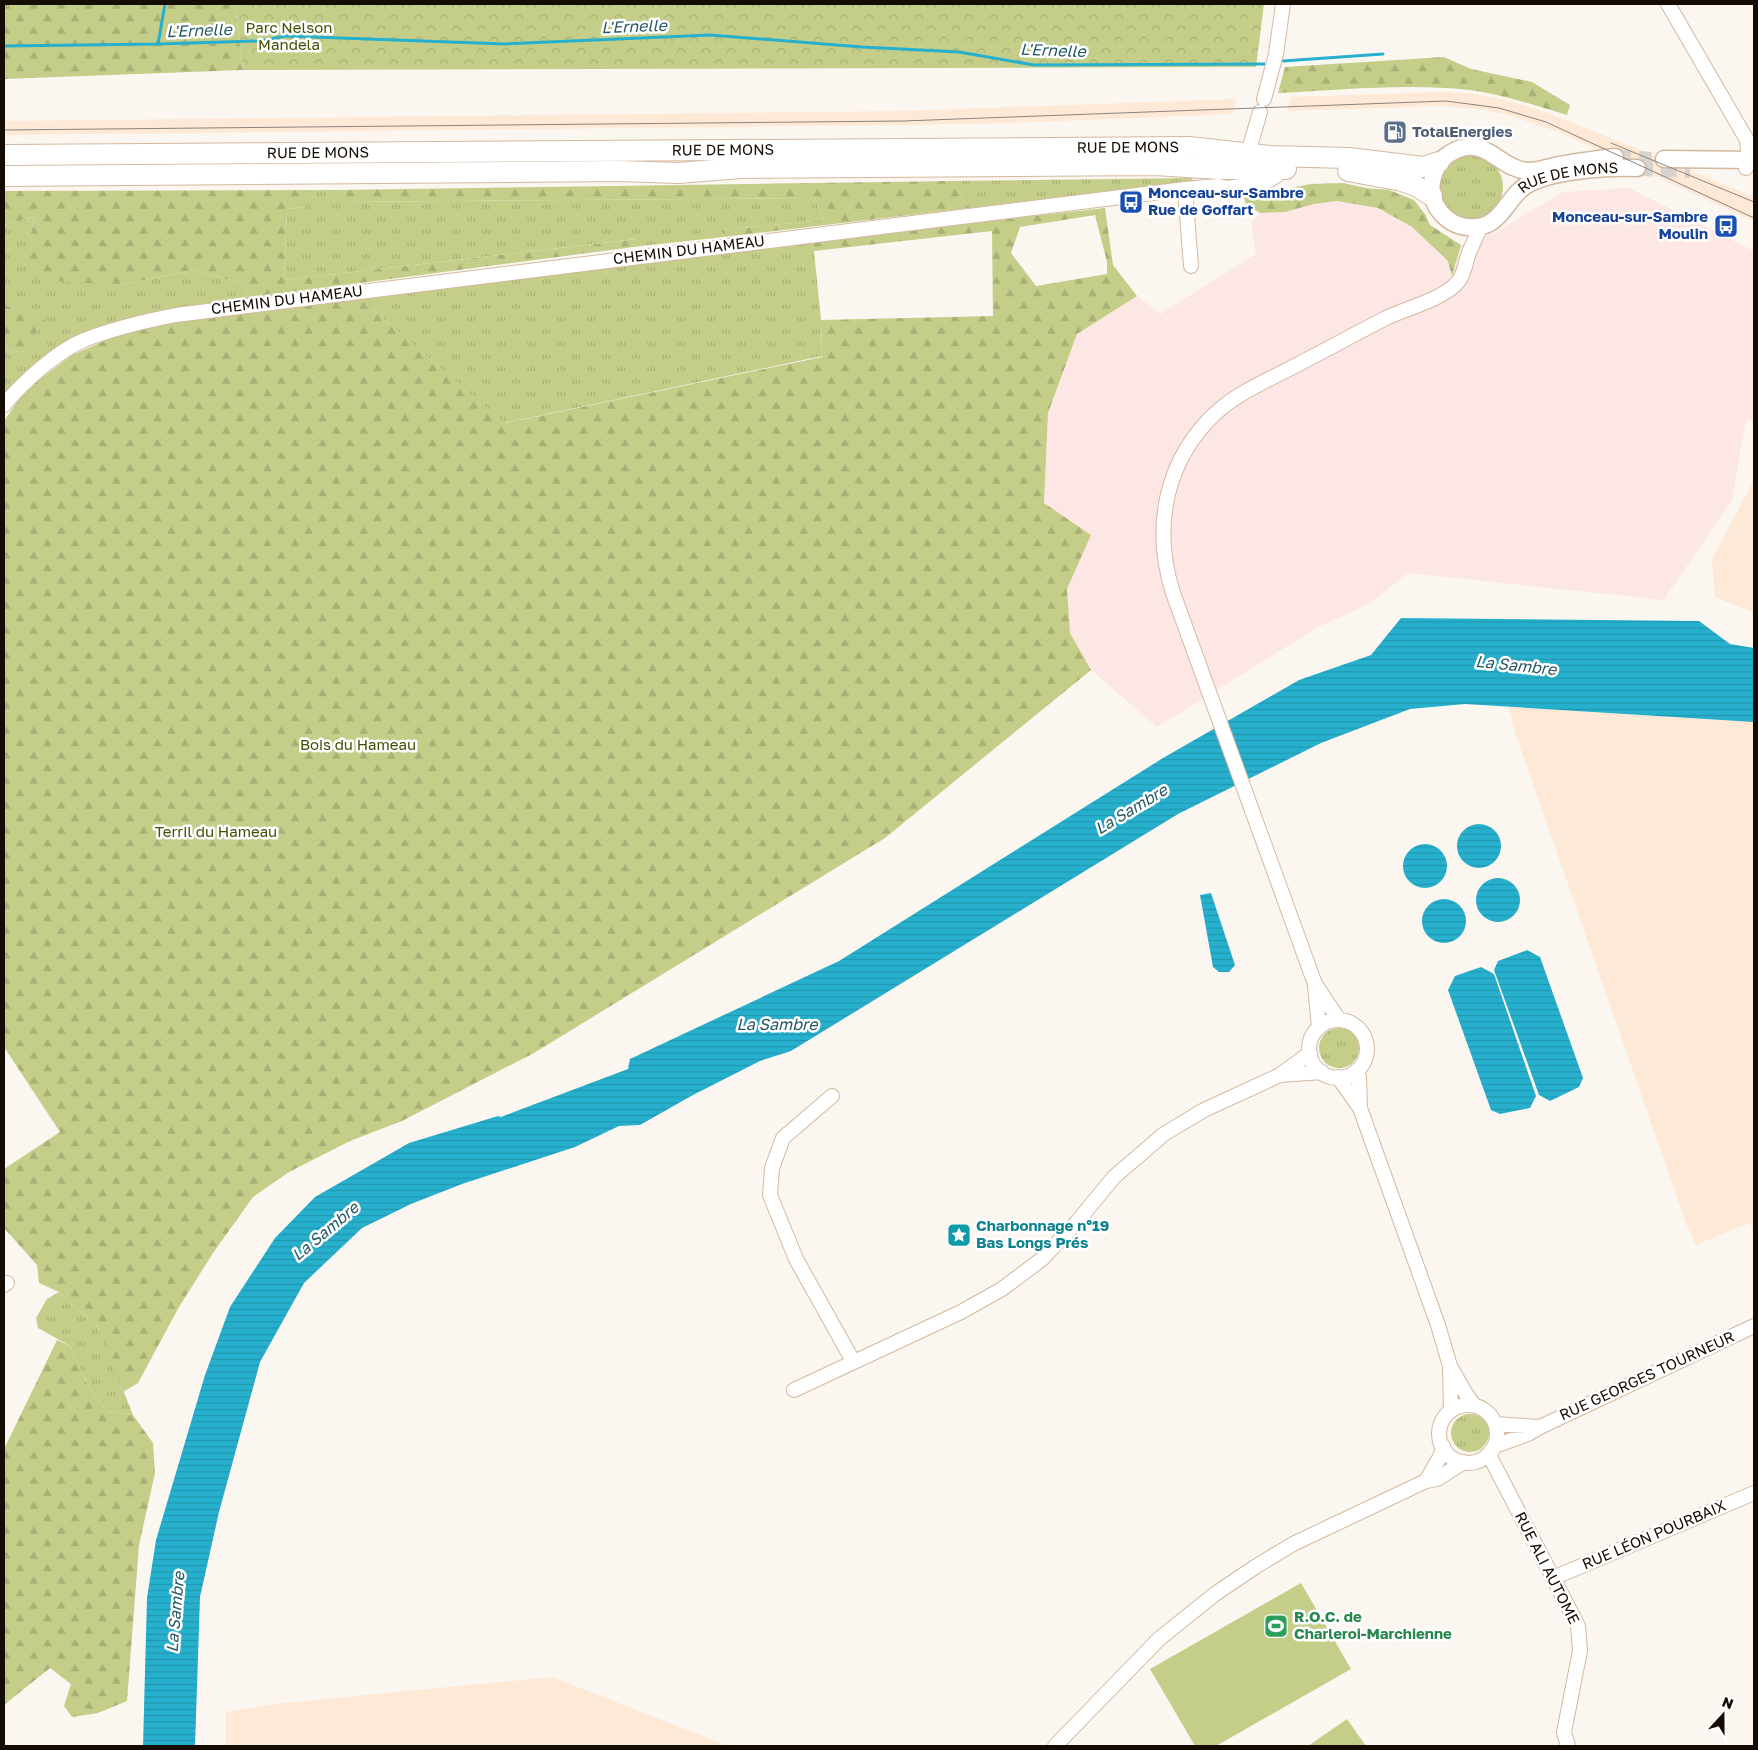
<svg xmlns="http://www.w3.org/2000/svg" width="1758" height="1750" viewBox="0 0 1758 1750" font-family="'Golos Text',sans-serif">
	<defs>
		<pattern id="grass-tufts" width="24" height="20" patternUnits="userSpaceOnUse" patternTransform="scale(1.25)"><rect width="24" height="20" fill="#c4ce89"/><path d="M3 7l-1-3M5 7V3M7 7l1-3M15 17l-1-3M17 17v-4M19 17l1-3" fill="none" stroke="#a8b075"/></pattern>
		<pattern id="forest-firs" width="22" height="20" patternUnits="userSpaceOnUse" patternTransform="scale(1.25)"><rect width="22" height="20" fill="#c4ce89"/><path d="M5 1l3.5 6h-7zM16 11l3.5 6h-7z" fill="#a8b075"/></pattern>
		<pattern id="park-crowns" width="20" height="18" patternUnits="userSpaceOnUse" patternTransform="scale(1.25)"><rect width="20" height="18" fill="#c4ce89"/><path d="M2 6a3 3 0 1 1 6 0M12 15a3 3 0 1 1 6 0" fill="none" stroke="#a8b075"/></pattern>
		<pattern id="water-rules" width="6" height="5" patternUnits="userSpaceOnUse" patternTransform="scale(1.25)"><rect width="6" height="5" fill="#26b0cd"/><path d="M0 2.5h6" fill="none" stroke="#2196ae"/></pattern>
	</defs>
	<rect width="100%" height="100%" fill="#fcf6f1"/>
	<!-- commercial -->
	<path fill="#fde7e5" d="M 1629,188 L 1754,251 L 1754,421 L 1746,420 L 1732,500 L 1664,600 L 1408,573 L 1369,604 L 1320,626 L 1157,727 L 1091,670 L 1070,633 L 1067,589 L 1091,535 L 1044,503 L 1048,413 L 1077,334 L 1137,296 L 1160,314 L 1256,254 L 1251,223 L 1260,213 L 1285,212 L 1314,204 L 1337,201 L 1378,208 L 1412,227 L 1449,261 L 1452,275 L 1461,245 L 1497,232 L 1562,192 Z"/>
	<!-- built -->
	<path fill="#fee9d6" d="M 1441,92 L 1475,94 L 1507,100 L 1537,109 L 1574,123 L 1754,197 L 1754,205 L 1753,205 L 1750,212 L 1754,214 L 1751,220 L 1559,132 L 1508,115 L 1479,109 L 1440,106 L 1287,111 L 1291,97 Z
		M 1236,99 L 1233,114 L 1012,123 L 903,125 L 4,135 L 4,121 L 903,111 Z
		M 1754,480 L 1754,613 L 1715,597 L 1712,559 Z
		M 1509,707 L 1754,722 L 1754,1230 L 1749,1223 L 1696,1245 L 1687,1226 L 1516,735 Z
		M 552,1677 L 728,1746 L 226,1746 L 226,1712 L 273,1704 Z"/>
	<!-- grass -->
	<path fill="url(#grass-tufts)" d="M1439 187a32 32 0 1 1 64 0a32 32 0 1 1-64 0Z
		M 1192,178 L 1193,182 L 969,208 L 951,181 Z
		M 317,190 L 337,190 L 337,202 L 815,198 L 824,220 L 723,230 L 724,237 L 641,246 L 636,239 L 284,280 L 287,209 L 306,207 Z
		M 35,216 L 30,236 L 121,285 L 193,270 L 245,284 L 247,298 L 172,309 L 114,323 L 4,397 L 4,350 L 20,352 L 13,305 L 4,306 L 4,225 Z
		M 813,241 L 821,320 L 822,356 L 504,423 L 359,298 Z
		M1319 1048a20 20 0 1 1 40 0a20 20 0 1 1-40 0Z
		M 59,1292 L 71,1304 L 97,1325 L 133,1415 L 106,1411 L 86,1382 L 70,1346 L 38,1328 L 36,1318 L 47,1299 Z
		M1451 1433a19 19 0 1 1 38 0a19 19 0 1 1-38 0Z"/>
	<!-- forest -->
	<path fill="url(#forest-firs)" fill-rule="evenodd" d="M 4,4 L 235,4 L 243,70 L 4,79 Z
		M 1444,57 L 1471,69 L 1532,82 L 1570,105 L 1567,115 C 1536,106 1502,94 1470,90 C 1406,83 1341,90 1278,93 L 1285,67 Z
		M 951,181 L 969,208 L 724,237 L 722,230 L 824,220 L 815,198 L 337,202 L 337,190 Z
		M 1343,183 L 1366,188 L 1389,190 L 1414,200 L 1425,214 L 1430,225 L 1461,245 L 1452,276 L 1448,261 L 1412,227 L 1378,208 L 1337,201 L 1314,204 L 1285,212 L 1260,213 L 1246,205 L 1244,197 L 1311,184 Z
		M 317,190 L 306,207 L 287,209 L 284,280 L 637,239 L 641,246 L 247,298 L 245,284 L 193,270 L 121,285 L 50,281 L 29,264 L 30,236 L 35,216 L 4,225 L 4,191 Z
		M 1105,208 L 1113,265 L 1137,296 L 1077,334 L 1048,413 L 1044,503 L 1091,535 L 1067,589 L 1070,633 L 1091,670 L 885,838 L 534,1053 L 402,1121 L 350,1141 L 289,1172 L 253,1197 L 213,1253 L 179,1307 L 138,1383 L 123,1392 L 97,1325 L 71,1304 L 59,1292 L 39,1283 L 37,1265 L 4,1228 L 4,1169 L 60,1132 L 4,1047 L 4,421 L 19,399 L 35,383 L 72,355 L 127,331 L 164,323 L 359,298 L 505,423 L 822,357 L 821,320 L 993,316 L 992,231 L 814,251 L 813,241 ZM 1095,215 L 1107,262 L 1107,274 L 1036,286 L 1011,253 L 1020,227 Z
		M 13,305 L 46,320 L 20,352 L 4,350 L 4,306 Z
		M 57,1340 L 70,1346 L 86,1382 L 106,1411 L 133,1415 L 153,1443 L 155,1473 L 139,1545 L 127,1701 L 98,1713 L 72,1717 L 64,1706 L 71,1684 L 50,1668 L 4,1705 L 4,1449 Z"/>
	<!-- park -->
	<path fill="url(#park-crowns)" d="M 235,4 L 1264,4 L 1256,67 L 243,70 Z"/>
	<!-- pitch -->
	<path fill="#c4ce89" d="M 1301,1583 L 1351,1669 L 1216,1746 L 1195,1746 L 1150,1669 Z
		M 1347,1719 L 1366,1746 L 1308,1746 Z"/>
	<!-- water -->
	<path fill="url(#water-rules)" d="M 1401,618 L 1699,621 L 1730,644 L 1754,648 L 1754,722 L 1465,704 L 1410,709 L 1321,743 L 1178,814 L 791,1051 L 760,1061 L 693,1095 L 640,1125 L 619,1126 L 575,1147 L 462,1184 L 411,1204 L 362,1228 L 304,1283 L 260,1362 L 219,1512 L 200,1597 L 195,1746 L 143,1746 L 147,1598 L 156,1540 L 205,1375 L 230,1307 L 275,1238 L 315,1197 L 409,1143 L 498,1116 L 501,1117 L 628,1069 L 630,1059 L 839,961 L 1163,758 L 1299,680 L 1371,655 Z
		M1457 846a22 22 0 1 1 44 0a22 22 0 1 1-44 0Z
		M1403 866a22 22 0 1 1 44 0a22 22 0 1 1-44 0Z
		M1476 900a22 22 0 1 1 44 0a22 22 0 1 1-44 0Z
		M 1211,893 L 1235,965 L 1229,972 L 1219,972 L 1213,967 L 1200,895 Z
		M1422 921a22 22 0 1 1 44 0a22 22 0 1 1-44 0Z
		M 1527,950 L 1540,957 L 1583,1078 L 1579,1087 L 1550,1101 L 1539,1095 L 1494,970 L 1498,961 Z
		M 1481,967 L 1494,974 L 1536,1096 L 1530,1108 L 1500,1114 L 1491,1110 L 1448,990 L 1455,976 Z"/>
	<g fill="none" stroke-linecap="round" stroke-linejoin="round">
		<!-- stream -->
		<path stroke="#26b0cd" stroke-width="3" d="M 158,44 L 165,4
			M 4,46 L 158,44 L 259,41 L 286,36 L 505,44 L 710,35 L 862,47 L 959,52 L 1034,65 L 1264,64
			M 1283,61 L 1383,54"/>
		<!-- major-tunnel -->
		<path stroke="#d9d3cd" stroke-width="16" stroke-dasharray="16 8" stroke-linecap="butt" d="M 1615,157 L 1651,160
			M 1637,168 L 1690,170"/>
		<!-- minor casing -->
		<g stroke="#d3b89f" stroke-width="16">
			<path id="minor" d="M 1668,4 L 1747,140 L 1749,160 L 1746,168
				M 1264,99 L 1276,54 L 1283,4
				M 1245,159 L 1248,153 L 1260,112
				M 1185,189 L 1191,266
				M 4,405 C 23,382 56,352 84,340 C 114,328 145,321 176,315 L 1185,189 L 1218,186 L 1228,188 L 1266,182 L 1276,176 L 1280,168
				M 1315,985 L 1319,1028
				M 1339,1020 L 1315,984 L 1173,593 C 1152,527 1165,458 1219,410 C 1240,392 1266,381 1291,368 C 1322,352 1353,335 1384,319 C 1406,308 1438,301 1455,285 C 1465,276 1465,262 1470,250 C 1474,242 1477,234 1481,226
				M1309 1049a29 29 0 1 1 58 0a29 29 0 1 1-58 0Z
				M 1357,1070 L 1359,1077 L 1360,1107
				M 1280,1075 L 1322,1072
				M 1338,1077 L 1360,1108 L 1438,1325 L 1450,1366 L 1466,1394 L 1474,1405
				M 832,1096 L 783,1138 L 772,1168 L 770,1195 L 796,1259 L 853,1361
				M 4,1285 L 7,1283
				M 1450,1369 L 1451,1411
				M 794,1390 L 961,1312 L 1002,1289 L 1042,1259 L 1077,1222 L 1114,1177 L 1164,1134 L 1204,1110 L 1280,1075 L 1310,1053
				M1439 1434a29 29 0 1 1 58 0a29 29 0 1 1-58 0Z
				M 1495,1424 L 1540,1427
				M 1495,1446 L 1528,1434 L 1540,1427 L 1754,1326
				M 1489,1455 L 1578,1626 L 1580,1651 L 1564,1732 L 1568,1746
				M 1426,1481 L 1441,1455 L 1443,1446
				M 1553,1578 L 1754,1493
				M 1055,1746 L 1159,1639 L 1215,1594 L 1255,1567 L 1293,1544 L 1426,1481 L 1437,1479 L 1464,1462"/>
		</g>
		<!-- major casing -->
		<g stroke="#d3b89f" stroke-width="19">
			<g id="major">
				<path id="s1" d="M 1615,157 C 1596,159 1577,162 1559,165 C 1549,167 1538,171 1529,171 C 1498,170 1485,131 1449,154 C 1439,160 1434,170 1432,182 C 1430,193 1434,205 1441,213 C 1448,221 1457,226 1467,227 C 1504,231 1505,194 1532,182 C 1561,170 1606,167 1637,168"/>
				<path d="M 1664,159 L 1754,160"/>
			</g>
		</g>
		<!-- highway casing -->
		<g stroke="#d3b89f" stroke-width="22">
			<g id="highway">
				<path id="s2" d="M 4,155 L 1189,147 L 1270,156 L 1349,158 L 1423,167 L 1439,162"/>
				<path d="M 1348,171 L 1402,181 L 1416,186 L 1432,196"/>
				<path d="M 4,176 L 619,171 L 678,173 L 740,168 L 1155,165 L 1219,169 L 1286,169"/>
			</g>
		</g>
		<!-- minor -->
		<use href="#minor" stroke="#fff" stroke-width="14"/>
		<!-- major -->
		<use href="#major" stroke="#fff" stroke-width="16"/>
		<!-- highway -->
		<use href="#highway" stroke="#fff" stroke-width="20"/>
		<!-- tram -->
		<path stroke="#8b837d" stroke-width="1" d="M 4,130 L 903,121 L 1446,101 L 1499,108 L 1546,122 L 1754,218
			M 1611,143 L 1754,202"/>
	</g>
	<!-- icons -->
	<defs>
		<g id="fuel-square" transform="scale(1.25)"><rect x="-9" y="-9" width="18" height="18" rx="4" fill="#5c6f8a" stroke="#fff"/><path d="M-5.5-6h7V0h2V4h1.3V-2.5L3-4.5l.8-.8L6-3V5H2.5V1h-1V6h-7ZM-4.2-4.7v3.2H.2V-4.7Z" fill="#fff"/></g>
		<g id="bus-square" transform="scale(1.25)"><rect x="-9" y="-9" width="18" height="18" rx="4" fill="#1a4fb4" stroke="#fff"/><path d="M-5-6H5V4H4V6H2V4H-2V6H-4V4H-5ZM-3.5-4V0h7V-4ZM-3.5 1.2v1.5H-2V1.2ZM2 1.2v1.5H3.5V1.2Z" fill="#fff"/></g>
		<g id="sight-square" transform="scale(1.25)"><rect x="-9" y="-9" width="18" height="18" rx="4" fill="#0f9aa8" stroke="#fff"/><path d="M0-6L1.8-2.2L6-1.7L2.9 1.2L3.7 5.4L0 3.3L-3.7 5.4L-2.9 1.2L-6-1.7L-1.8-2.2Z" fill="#fff"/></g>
		<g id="stadium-square" transform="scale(1.25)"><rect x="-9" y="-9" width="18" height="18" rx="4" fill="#2e9e5b" stroke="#fff"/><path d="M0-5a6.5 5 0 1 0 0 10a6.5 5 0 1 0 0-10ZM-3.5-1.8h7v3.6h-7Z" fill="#fff"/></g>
	</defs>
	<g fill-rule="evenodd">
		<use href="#fuel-square" x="1395" y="132"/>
		<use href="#bus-square" x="1131" y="202"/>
		<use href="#bus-square" x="1726" y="226"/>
		<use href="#sight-square" x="959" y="1235"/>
		<use href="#stadium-square" x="1276" y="1626"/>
	</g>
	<g text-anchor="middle" stroke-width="5" stroke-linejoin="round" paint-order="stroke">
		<!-- park labels -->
		<g font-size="15" fill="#464d04" stroke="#fff">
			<text x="289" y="33">Parc Nelson<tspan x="289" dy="17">Mandela</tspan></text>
			<text x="358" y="750">Bois du Hameau</text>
			<text x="216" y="837">Terril du Hameau</text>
		</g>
		<!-- service labels -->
		<g font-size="15" font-weight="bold" fill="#4e5e75" stroke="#fff" text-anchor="start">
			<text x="1412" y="137">TotalEnergies</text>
		</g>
		<!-- street labels -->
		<g font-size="15" fill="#150c04" stroke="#fff">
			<text dy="5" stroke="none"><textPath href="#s2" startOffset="1124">RUE DE MONS</textPath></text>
			<text dy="5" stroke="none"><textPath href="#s2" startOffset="719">RUE DE MONS</textPath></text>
			<text dy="5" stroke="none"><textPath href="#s2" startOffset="314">RUE DE MONS</textPath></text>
			<text dy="5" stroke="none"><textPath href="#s1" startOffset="391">RUE DE MONS</textPath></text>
			<text transform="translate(689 250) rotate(-7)" y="5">CHEMIN DU HAMEAU</text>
			<text transform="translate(287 300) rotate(-7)" y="5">CHEMIN DU HAMEAU</text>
			<text transform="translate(1647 1376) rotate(-25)" y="5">RUE GEORGES TOURNEUR</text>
			<text transform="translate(1654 1535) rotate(-23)" y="5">RUE LÉON POURBAIX</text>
			<text transform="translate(1547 1568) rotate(63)" y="5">RUE ALI AUTOME</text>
		</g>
		<!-- transit labels -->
		<g font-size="15" font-weight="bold" fill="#164399" stroke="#fff" text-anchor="start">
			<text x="1148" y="198">Monceau-sur-Sambre<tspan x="1148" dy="17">Rue de Goffart</tspan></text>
			<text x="1708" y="222" text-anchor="end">Monceau-sur-Sambre<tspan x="1708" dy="17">Moulin</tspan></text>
		</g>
		<!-- culture labels -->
		<g font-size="15" font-weight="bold" fill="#0d838f" stroke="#fff" text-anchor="start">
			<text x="976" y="1231">Charbonnage n°19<tspan x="976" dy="17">Bas Longs Prés</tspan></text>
		</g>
		<!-- leisure labels -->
		<g font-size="15" font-weight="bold" fill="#27864d" stroke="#fff" text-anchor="start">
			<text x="1294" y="1622">R.O.C. de<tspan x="1294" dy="17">Charleroi-Marchienne</tspan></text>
		</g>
		<!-- water labels -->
		<g font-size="16" font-style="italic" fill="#245865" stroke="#fff">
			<text transform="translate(634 26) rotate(-2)" y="6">L'Ernelle</text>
			<text transform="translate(199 30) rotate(-2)" y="6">L'Ernelle</text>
			<text transform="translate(1053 50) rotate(2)" y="6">L'Ernelle</text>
			<text transform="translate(1516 665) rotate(6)" y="6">La Sambre</text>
			<text transform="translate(1131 809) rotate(-31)" y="6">La Sambre</text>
			<text x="777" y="1030">La Sambre</text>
			<text transform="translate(325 1231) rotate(-40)" y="6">La Sambre</text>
			<text transform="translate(175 1612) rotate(-85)" y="6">La Sambre</text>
		</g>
	</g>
	<!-- border -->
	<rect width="1758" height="1750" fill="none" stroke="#150c04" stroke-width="10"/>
	<!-- north arrow -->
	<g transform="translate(1723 1715) rotate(21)" stroke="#ffffff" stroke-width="4" paint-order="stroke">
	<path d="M0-4L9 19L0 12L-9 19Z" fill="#150c04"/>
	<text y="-8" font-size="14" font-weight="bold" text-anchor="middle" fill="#150c04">N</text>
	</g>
</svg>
